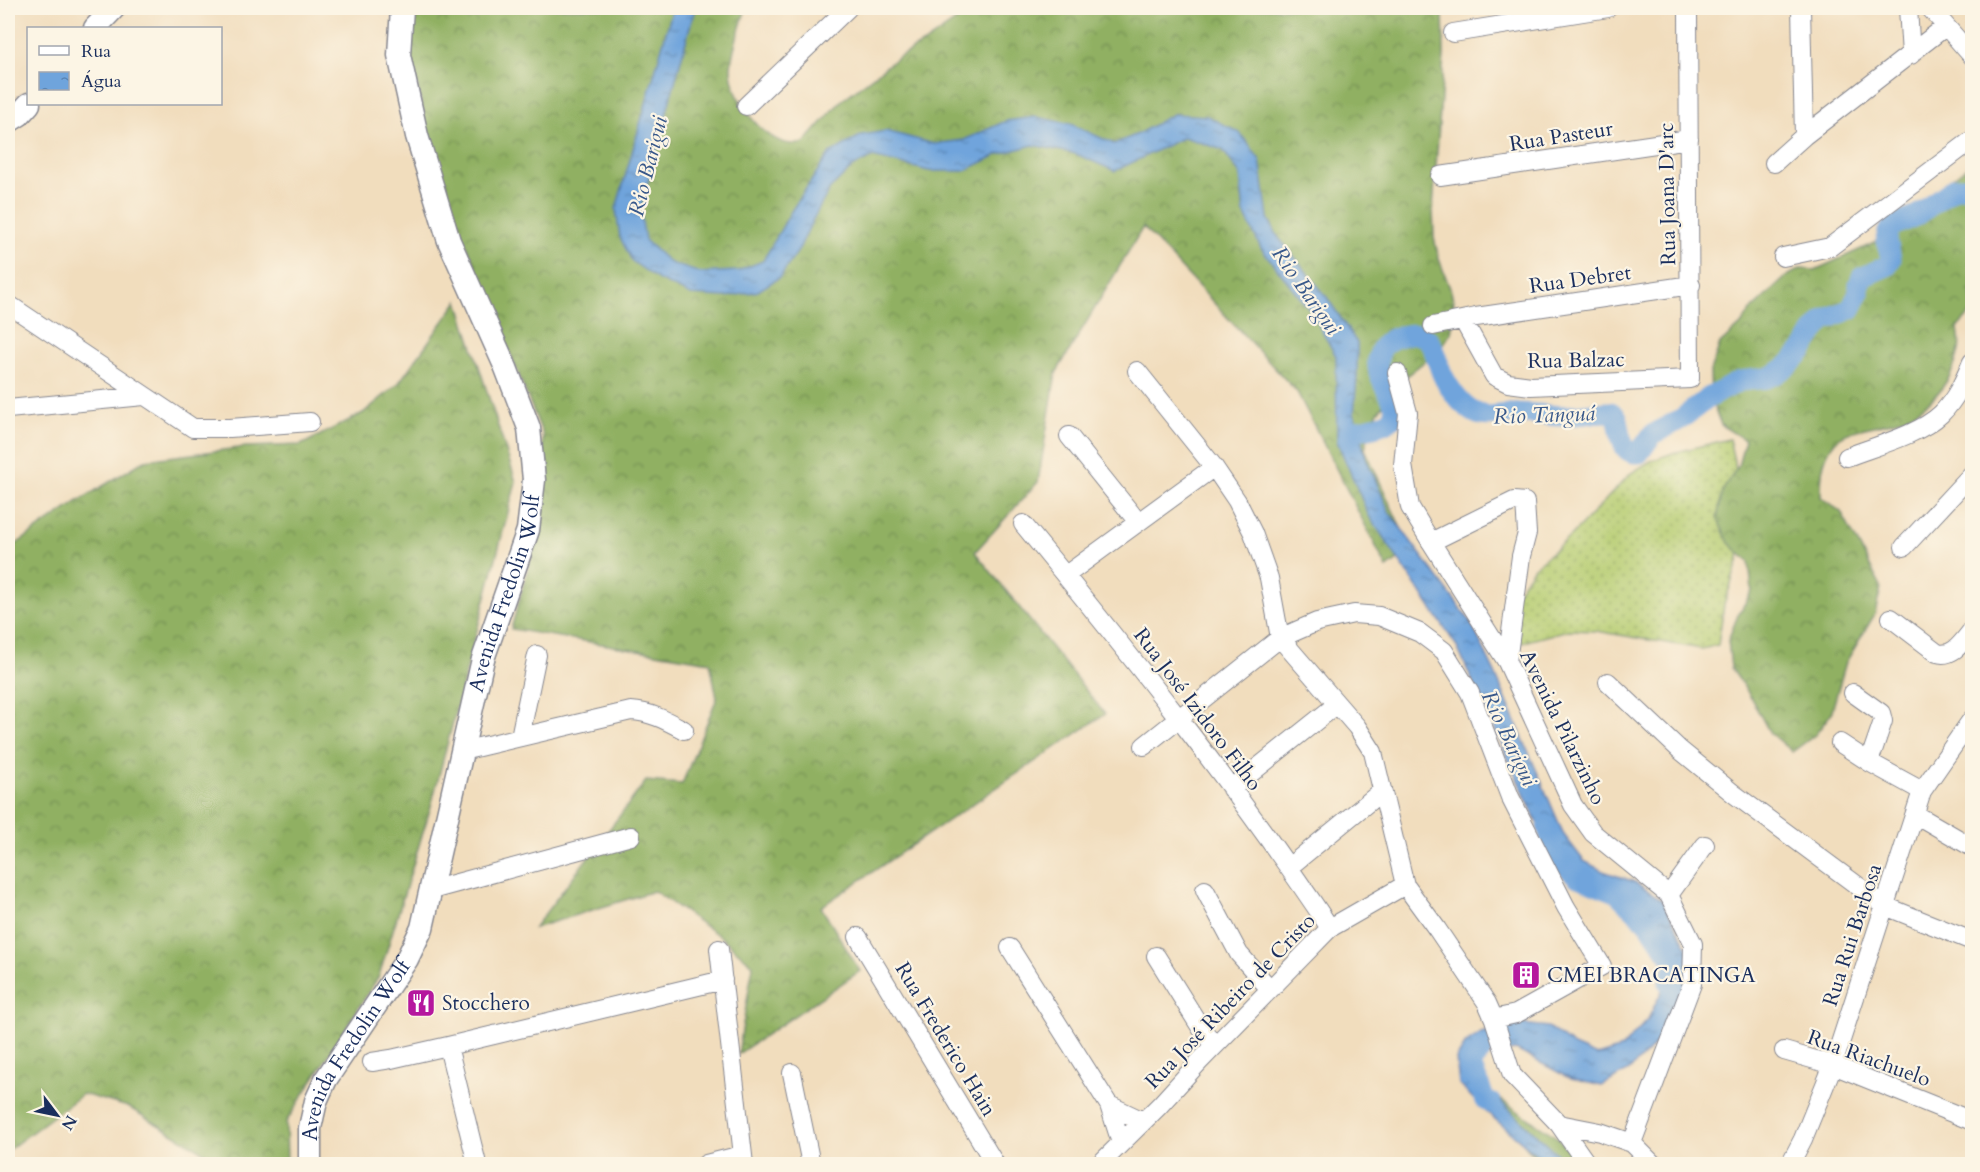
<svg xmlns="http://www.w3.org/2000/svg" width="1980" height="1172" viewBox="0 0 1980 1172" font-family="Cardo,serif">
	<defs>
		<pattern id="grass-dots" width="8" height="8" patternUnits="userSpaceOnUse" patternTransform="scale(1.5)"><rect width="8" height="8" fill="#b5cc70"/><path d="M2 2h.1M6 6h.1" fill="none" stroke="#92a65f" stroke-width="1.8" stroke-linecap="round"/></pattern>
		<pattern id="forest-crowns" width="20" height="18" patternUnits="userSpaceOnUse" patternTransform="scale(1.5)"><rect width="20" height="18" fill="#90b062"/><path d="M2 6a3 3 0 1 1 6 0M12 15a3 3 0 1 1 6 0" fill="none" stroke="#759054"/></pattern>
		<pattern id="water-ripples" width="26" height="14" patternUnits="userSpaceOnUse" patternTransform="scale(1.5)"><rect width="26" height="14" fill="#6fa4dc"/><path d="M2 4q2-2 4 0t4 0M15 11q2-2 4 0t4 0" fill="none" stroke="#5a86b6"/></pattern>
	</defs>
	<rect width="100%" height="100%" fill="#fcf5e5"/>
	<filter id="ink" filterUnits="userSpaceOnUse"><feTurbulence type="fractalNoise" baseFrequency=".0167" numOctaves="2"/><feDisplacementMap in="SourceGraphic" scale="12" xChannelSelector="R" yChannelSelector="G"/><feConvolveMatrix kernelMatrix="1 2 1 2 8 2 1 2 1" color-interpolation-filters="sRGB"/></filter>
	<filter id="wash" filterUnits="userSpaceOnUse"><feTurbulence type="fractalNoise" baseFrequency=".008" numOctaves="4" result="noise"/><feDisplacementMap in="SourceGraphic" scale="24" xChannelSelector="R" yChannelSelector="G"/><feGaussianBlur stdDeviation="1.35" result="paint"/><feColorMatrix in="noise" values="0 0 0 0 0 0 0 0 0 0 0 0 0 0 0 0 0 1.4 0 .05"/><feComposite in="paint" operator="in"/></filter>
	<g filter="url(#wash)">
		<rect width="100%" height="100%" fill="#f1ddbd"/>
		<!-- grass -->
		<path fill="url(#grass-dots)" stroke="#687e67" stroke-width="1.5" d="M 1729,439 L 1740,487 L 1741,539 L 1739,559 L 1724,605 L 1718,645 L 1702,649 L 1596,631 L 1568,630 L 1520,643 L 1505,636 L 1517,592 L 1534,567 L 1572,535 L 1631,473 L 1651,461 L 1673,453 Z"/>
		<!-- forest -->
		<path fill="url(#forest-crowns)" stroke="#567060" stroke-width="1.5" d="M 410,8 L 746,8 C 741,25 732,49 731,67 C 730,99 768,153 804,143 L 841,101 L 897,58 L 924,43 L 957,20 L 956,8 L 1443,8 L 1444,55 L 1433,208 L 1434,238 L 1439,259 L 1451,291 L 1455,311 L 1451,333 L 1439,350 L 1405,377 L 1390,395 L 1378,412 L 1369,430 L 1365,449 L 1411,550 L 1387,568 L 1297,392 L 1143,227 L 1056,373 L 1038,482 L 975,552 L 1105,714 L 821,907 L 860,971 L 738,1054 L 753,965 L 721,937 L 654,891 L 534,928 L 646,781 L 682,784 L 717,698 L 710,662 L 511,629 L 537,537 L 542,482 L 543,435 L 435,167 L 405,29 Z
			M 1972,160 L 1972,312 L 1958,327 C 1958,334 1961,343 1959,350 C 1951,387 1925,413 1888,423 C 1873,427 1842,430 1833,444 C 1821,461 1821,478 1821,497 L 1841,512 L 1881,587 L 1875,614 L 1846,662 L 1831,714 L 1815,735 L 1792,752 L 1770,733 L 1747,691 L 1731,668 L 1728,640 L 1738,615 L 1752,591 L 1749,562 L 1729,543 L 1717,518 L 1723,490 L 1738,466 L 1745,440 L 1721,425 L 1711,399 L 1710,371 L 1720,344 L 1741,325 L 1751,310 L 1787,276 L 1800,269 L 1815,270 L 1883,239 L 1925,198 L 1967,167 Z
			M 458,301 L 516,482 L 431,806 L 379,976 L 286,1122 L 287,1164 L 224,1164 L 128,1107 L 83,1094 L 8,1150 L 8,546 L 12,547 L 77,502 L 145,460 L 246,447 L 301,445 L 363,413 L 398,384 Z
			M 1462,1056 L 1473,1066 L 1476,1079 L 1488,1091 L 1558,1138 L 1572,1154 L 1576,1164 L 1540,1164 L 1514,1131 L 1466,1090 L 1457,1067 Z"/>
		<!-- water -->
		<path fill="url(#water-ripples)" stroke="#456a9d" stroke-width="1.5" d="M 673,8 L 695,8 L 640,210 L 645,240 L 670,263 L 700,273 L 738,271 L 763,261 L 792,210 L 829,154 L 862,135 L 886,131 L 934,144 L 964,140 L 1006,121 L 1036,117 L 1071,124 L 1114,144 L 1138,134 L 1173,114 L 1207,116 L 1240,133 L 1260,160 L 1268,218 L 1278,237 L 1326,296 L 1357,343 L 1357,375 L 1354,413 L 1366,458 L 1389,512 L 1470,621 L 1495,673 L 1564,835 L 1584,861 L 1603,871 L 1635,882 L 1662,900 L 1689,951 L 1688,980 L 1668,1031 L 1631,1069 L 1602,1086 L 1571,1079 L 1516,1050 L 1483,1054 L 1470,1073 L 1568,1164 L 1548,1164 L 1483,1109 L 1459,1084 L 1456,1059 L 1466,1043 L 1481,1033 L 1515,1023 L 1548,1027 L 1574,1046 L 1597,1056 L 1622,1048 L 1648,1019 L 1666,982 L 1672,957 L 1655,925 L 1623,890 L 1572,871 L 1547,844 L 1456,645 L 1369,516 L 1337,441 L 1336,356 L 1310,310 L 1261,248 L 1244,213 L 1240,174 L 1223,150 L 1184,137 L 1115,171 L 1076,154 L 1033,145 L 999,154 L 964,171 L 929,171 L 873,157 L 854,166 L 829,190 L 812,221 L 798,251 L 780,277 L 758,291 L 726,297 L 691,295 L 659,280 L 632,261 L 620,237 L 616,209 Z"/>
		<g fill="none" stroke-linecap="round" stroke-linejoin="round">
			<!-- river -->
			<path stroke="#6fa4dc" stroke-width="21" d="M 1353,431 C 1439,419 1364,390 1380,352 C 1384,343 1392,338 1401,336 C 1436,327 1433,354 1443,376 C 1449,388 1460,404 1472,411 C 1485,420 1501,414 1516,413 C 1533,413 1550,416 1566,416 C 1581,415 1597,411 1611,412 L 1617,417 C 1622,431 1618,454 1639,453 L 1652,435 L 1681,419 L 1708,398 L 1740,381 L 1767,378 L 1776,374 L 1790,364 L 1804,349 L 1813,333 L 1824,320 L 1851,309 L 1859,293 L 1859,284 L 1862,277 L 1887,266 L 1891,259 L 1887,240 L 1888,232 L 1893,226 L 1918,215 L 1955,187 L 1972,187
				M 1547,826 L 1556,857 L 1578,877 L 1616,892 L 1649,924 L 1676,964 L 1669,983
				M 1484,1048 L 1470,1063 L 1484,1098 L 1491,1103"/>
		</g>
	</g>
	<g filter="url(#ink)">
		<g fill="none" stroke-linecap="round" stroke-linejoin="round">
			<!-- minor casing -->
			<g stroke="#86868e" stroke-width="20">
				<path id="minor" d="M 1801,8 L 1804,136
					M 1908,8 L 1911,55
					M 1930,8 L 1972,56
					M 1453,33 L 1608,8
					M 746,106 L 848,8
					M 1774,163 L 1804,136 L 1945,27
					M 1440,176 L 1689,139
					M 1783,257 L 1830,247 L 1972,140
					M 8,304 L 193,428 L 230,428 L 310,422
					M 1463,320 L 1494,376 L 1508,383 L 1531,386 L 1690,379 L 1688,8
					M 1433,326 L 1476,317 L 1691,285
					M 1137,371 L 1214,467 L 1237,501 L 1253,533 L 1269,578 L 1280,638 L 1357,727 L 1373,752 L 1405,885 L 1437,929 L 1487,1003 L 1494,1019 L 1512,1075 L 1559,1124 L 1587,1164
					M 1397,373 L 1408,413 L 1403,465 L 1410,507 L 1431,542 L 1507,662 L 1573,805 L 1593,833 L 1669,895 L 1693,944 L 1692,984 L 1632,1143 L 1600,1132 L 1559,1124
					M 8,409 L 144,396
					M 1069,436 L 1138,522
					M 1847,457 C 1875,446 1919,435 1941,414 C 1956,399 1964,381 1972,362
					M 1023,524 C 1130,654 1236,787 1330,928
					M 1431,542 L 1514,501 L 1525,502 L 1527,533 L 1521,556 L 1507,662
					M 1904,547 L 1972,474
					M 1066,575 L 1214,467
					M 1891,618 L 1937,653 C 1953,658 1963,641 1972,630
					M 1608,682 L 1680,750 L 1734,794 L 1885,906 L 1972,941
					M 1853,693 L 1881,713 L 1883,721 L 1869,762
					M 520,737 L 537,655
					M 1840,743 L 1869,762 L 1922,791
					M 1144,746 L 1280,638 L 1317,622 L 1354,614 L 1379,616 L 1420,633 L 1444,651 L 1470,693 L 1510,797 L 1566,907 L 1602,966 L 1516,1014 L 1494,1019
					M 462,751 L 631,711 C 651,712 667,721 684,730
					M 1231,789 L 1336,705
					M 1915,814 L 1972,847
					M 1289,867 L 1382,791
					M 431,890 L 631,836
					M 1205,890 L 1239,954 L 1270,989
					M 1669,895 L 1705,845
					M 858,937 L 995,1164
					M 1010,948 L 1109,1105 L 1121,1143
					M 719,949 L 744,1164
					M 1156,956 L 1201,1028 L 1215,1045
					M 448,1046 L 477,1164
					M 1784,1051 L 1833,1065 L 1972,1121
					M 372,1062 L 391,1059 L 448,1046 L 723,980
					M 792,1073 L 811,1164
					M 1109,1105 L 1143,1121
					M 1632,1143 L 1653,1164
					M 706,1164 L 742,1155
					M 1100,1164 L 1159,1106 L 1199,1062 L 1330,928 L 1405,885
					M 1790,1164 L 1803,1139 L 1833,1065 L 1922,791 L 1972,719"/>
			</g>
			<!-- major casing -->
			<g stroke="#86868e" stroke-width="25">
				<g id="major">
					<path d="M 95,28 L 114,8"/>
					<path d="M 8,122 L 19,115 L 29,104"/>
					<path id="s1" d="M 310,1164 L 310,1128 L 316,1101 L 326,1079 L 407,959 L 422,928 L 483,659 L 528,530 L 534,480 L 529,428 L 506,368 L 449,241 L 417,136 L 399,55 L 402,8"/>
				</g>
			</g>
			<!-- minor -->
			<use href="#minor" stroke="#fff" stroke-width="18"/>
			<!-- major -->
			<use href="#major" stroke="#fff" stroke-width="22"/>
		</g>
	</g>
	<!-- icons -->
	<defs>
		<g id="building-square" transform="scale(1.5)"><rect x="-9" y="-9" width="18" height="18" rx="4" fill="#b5179e" stroke="#fcf5e5"/><path d="M-4-6H4V6H1V3H-1V6H-4ZM-2.5-4.3h1.7v1.8h-1.7ZM.8-4.3h1.7v1.8H.8ZM-2.5-1h1.7V.8h-1.7ZM.8-1h1.7V.8H.8Z" fill="#fff"/></g>
		<g id="restaurant-square" transform="scale(1.5)"><rect x="-9" y="-9" width="18" height="18" rx="4" fill="#b5179e" stroke="#fcf5e5"/><path d="M-5-6h1v4h1v-4h1v4h1v-4h1v5L-1.5 .5V6h-2V.5L-5-1ZM5-6V6H3V1.5H1.5Q1.5-4 5-6Z" fill="#fff"/></g>
	</defs>
	<g fill-rule="evenodd">
		<use href="#building-square" x="1526" y="975"/>
		<use href="#restaurant-square" x="421" y="1003"/>
	</g>
	<g text-anchor="middle" stroke-width="4.5" stroke-linejoin="round" paint-order="stroke">
		<!-- street labels -->
		<g font-size="21" fill="#1b2f5e" stroke="#fcf5e5">
			<text transform="translate(1561 136) rotate(-9)" y="7">Rua Pasteur</text>
			<text transform="translate(1667 194) rotate(-91)" y="7">Rua Joana D'arc</text>
			<text transform="translate(1580 279) rotate(-8)" y="7">Rua Debret</text>
			<text transform="translate(1576 360) rotate(-1)" y="7">Rua Balzac</text>
			<text dy="7" stroke="none"><textPath href="#s1" startOffset="612">Avenida Fredolin Wolf</textPath></text>
			<text transform="translate(1198 709) rotate(53)" y="7">Rua José Izidoro Filho</text>
			<text transform="translate(1563 727) rotate(64)" y="7">Avenida Pilarzinho</text>
			<text transform="translate(1852 935) rotate(-72)" y="7">Rua Rui Barbosa</text>
			<text transform="translate(1230 1001) rotate(-46)" y="7">Rua José Ribeiro de Cristo</text>
			<text transform="translate(946 1039) rotate(59)" y="7">Rua Frederico Hain</text>
			<text dy="7" stroke="none"><textPath href="#s1" startOffset="126">Avenida Fredolin Wolf</textPath></text>
			<text transform="translate(1869 1058) rotate(20)" y="7">Rua Riachuelo</text>
		</g>
		<!-- poi labels -->
		<g font-size="21" fill="#1b2f5e" stroke="#fcf5e5" text-anchor="start">
			<text x="1547" y="982">CMEI BRACATINGA</text>
			<text x="442" y="1010">Stocchero</text>
		</g>
		<!-- water labels -->
		<g font-size="22" font-style="italic" fill="#38588a" stroke="#fcf5e5">
			<text transform="translate(647 166) rotate(-76)" y="8">Rio Barigui</text>
			<text transform="translate(1307 290) rotate(55)" y="8">Rio Barigui</text>
			<text transform="translate(1544 414) rotate(-2)" y="8">Rio Tanguá</text>
			<text transform="translate(1510 738) rotate(65)" y="8">Rio Barigui</text>
		</g>
	</g>
	<!-- margin -->
	<rect width="1980" height="1172" fill="none" stroke="#fcf5e5" stroke-width="30"/>
	<!-- legend -->
	<rect x="27" y="27" width="195" height="78" fill="#fcf5e5" stroke="#a2a6af" stroke-width="1.5"/>
	<rect x="39" y="46" width="30" height="9" fill="#ffffff" stroke="#a2a6af" stroke-width="1.5"/>
	<text x="81" y="57" font-size="18" fill="#1b2f5e">Rua</text>
	<rect x="39" y="72" width="30" height="18" fill="url(#water-ripples)" stroke="#a2a6af" stroke-width="1.5"/>
	<text x="81" y="87" font-size="18" fill="#1b2f5e">Água</text>
	<!-- north arrow -->
	<g transform="translate(57 1115) rotate(122)" stroke="#fcf5e5" stroke-width="4.5" paint-order="stroke">
	<path d="M0-4.5L10 22L0 15L-10 22Z" fill="#1b2f5e"/>
	<text y="-9" font-size="16" font-weight="bold" text-anchor="middle" fill="#1b2f5e">N</text>
	</g>
</svg>
